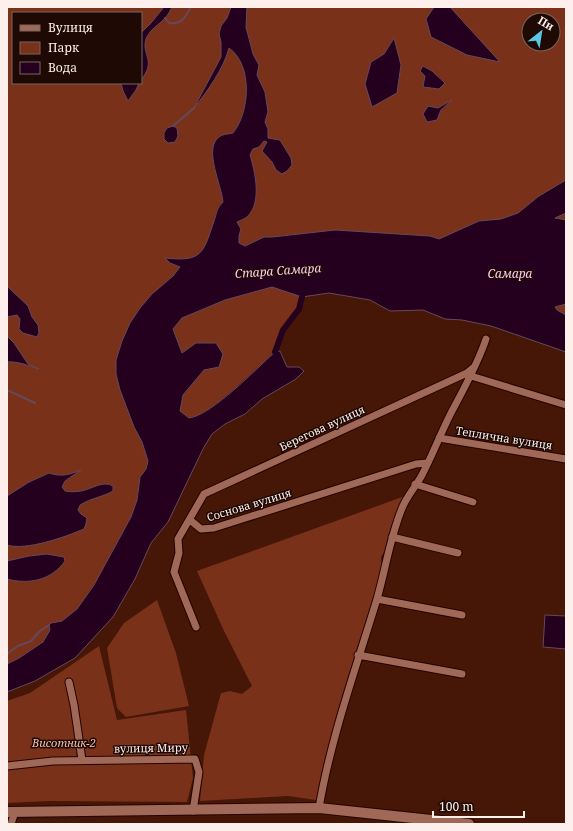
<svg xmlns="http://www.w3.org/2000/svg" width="573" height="831" viewBox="0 0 573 831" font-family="'Noto Serif',serif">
	<rect width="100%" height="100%" fill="#461607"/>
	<!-- green -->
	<path fill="#79311a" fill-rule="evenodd" d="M 7,7 L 566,7 L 566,352 L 491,326 L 462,320 L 445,319 L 423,310 L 390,311 L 370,300 L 329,293 L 302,297 L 299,309 L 283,330 L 275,352 L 232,391 L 206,412 L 212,434 L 203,449 L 168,522 L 151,543 L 135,579 L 113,617 L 75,658 L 7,691 ZM 13,13 L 141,13 L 141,83 L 13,83 ZM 529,20 L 553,20 L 553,44 L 529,44 Z
		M 405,496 L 387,547 L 381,557 L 382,572 L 332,740 L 316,800 L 288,796 L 200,801 L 204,755 L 221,693 L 230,691 L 242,694 L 252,686 L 224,631 L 197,571 Z
		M 157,600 L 176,653 L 189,706 L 126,717 L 117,708 L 107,648 L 124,623 Z
		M 99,646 L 117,720 L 186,710 L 193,778 L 187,802 L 50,801 L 7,803 L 7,701 L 30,693 Z"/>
	<!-- water -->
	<path fill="#25001e" stroke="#66485c" d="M 164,7 L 172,7 C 170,11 168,15 165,18 C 160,24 149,30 146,39 C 141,55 157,60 141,80 L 141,33 L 151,23 Z
		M 231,7 L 247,7 L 246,27 L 253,54 L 259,65 L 257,75 L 265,92 L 268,112 L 265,122 L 268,129 L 268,138 L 280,140 L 291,158 L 292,165 L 287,171 L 282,174 L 276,170 L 272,162 L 262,151 L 267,142 L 264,141 L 259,147 L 253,149 L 250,155 C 255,172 262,201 248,216 C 245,219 241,220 237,222 L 241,229 L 239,236 L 239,243 L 245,246 L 264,237 L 272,237 L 335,230 L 430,236 L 439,239 L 479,221 L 501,219 L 518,213 L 539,196 L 566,180 L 566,213 L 555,218 L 566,220 L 566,304 L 555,307 L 557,310 L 566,315 L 566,352 L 491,326 L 462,320 L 445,319 L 423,310 L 390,311 L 370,300 L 329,293 L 302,297 L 272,287 L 225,300 L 182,318 L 173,329 L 182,353 L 196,343 L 216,343 L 223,354 L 219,367 L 204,370 L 183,395 L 180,411 L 189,418 C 212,415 256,369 275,352 L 280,351 L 287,367 L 299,367 L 304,371 L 296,379 L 262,399 L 245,414 L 225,424 L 212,434 L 203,449 L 168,522 L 151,543 L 135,579 L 113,617 L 75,658 L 35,681 L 7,692 L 7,664 L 19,658 L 43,642 L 50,630 L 49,625 L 51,623 L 62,621 L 77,609 L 94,585 L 131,517 L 137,500 L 140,477 L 146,469 L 148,461 L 142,442 L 134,427 L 120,390 L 116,374 L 116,360 L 122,341 L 130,323 L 140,308 L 152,294 L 173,276 L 180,267 L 170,263 L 165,258 C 202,262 203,254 214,221 C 217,213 216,209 223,202 C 222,186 203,149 219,137 C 222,134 229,134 233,133 C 250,112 253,65 229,48 C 223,70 208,90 194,108 L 221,57 L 221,42 L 219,34 L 221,26 L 227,18 Z
		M 434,7 L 450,7 L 500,62 L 467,55 L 431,37 L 426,19 Z
		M 394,38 L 401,65 L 397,93 L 372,107 L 365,84 L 371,62 L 384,54 Z
		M 423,66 L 432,71 L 445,83 L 439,89 L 423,87 L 425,76 L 420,71 Z
		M 121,83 L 139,83 L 136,90 L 128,101 L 123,91 Z
		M 452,100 L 441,110 L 437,120 L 427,122 L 423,114 L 428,106 L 438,108 Z
		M 173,126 L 177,128 L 178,136 L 175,142 L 168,143 L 164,139 L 164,133 L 167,128 Z
		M 7,286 L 28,306 L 32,317 L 38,325 L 39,333 L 37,337 L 23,333 L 19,329 L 20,319 L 17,315 L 7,317 Z
		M 7,336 L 14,343 L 28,364 L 39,369 C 29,366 18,361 7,362 Z
		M 81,470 L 65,481 L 62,487 L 65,491 C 70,492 76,492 81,491 C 92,489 103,480 113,486 L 113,491 C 103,497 91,498 80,505 L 78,510 L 81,514 L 87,518 L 86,524 L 84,529 C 65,537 26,551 7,545 L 7,496 L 29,482 L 49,473 C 61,477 69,475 81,470 Z
		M 47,554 L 64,557 L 65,561 C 52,580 29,585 7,579 L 7,561 L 29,556 Z
		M 545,615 L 566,616 L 566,649 L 543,647 Z"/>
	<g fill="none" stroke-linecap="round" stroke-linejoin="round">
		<!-- stream -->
		<path stroke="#66485c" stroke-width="2" d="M 165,18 L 169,23 C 182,25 185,17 191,7
			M 173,126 L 194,108
			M 7,390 L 35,403
			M 7,654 L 18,646 L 31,641 L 40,631 L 49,625"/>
		<!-- canal -->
		<path stroke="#25001e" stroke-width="6" d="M 275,352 L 283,330 L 299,309 L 302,297"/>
		<!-- street casing -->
		<g stroke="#250300" stroke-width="9">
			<path id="street" d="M 471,376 L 566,405
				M 439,438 L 566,459
				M 415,484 L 473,502
				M 190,520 L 201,529 L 214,528 L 416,464 L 427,463
				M 392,537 L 458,553
				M 377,599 L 462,615
				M 196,627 L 174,572 L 179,553 L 178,539 L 204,494 L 467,373 L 473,368
				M 358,655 L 462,674
				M 69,682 L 74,705 L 82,760
				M 7,766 L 53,761 L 195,759 L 199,772 L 193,811
				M 319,808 C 331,737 356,668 377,599 C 386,568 390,536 403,506 C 408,495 416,486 422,475 C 432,456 440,435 450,415 C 463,390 477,366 486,339
				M 11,824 L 15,812"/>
		</g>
		<!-- secondary casing -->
		<g stroke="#250300" stroke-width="12">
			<path id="secondary" d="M 7,812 L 319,808 L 469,824"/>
		</g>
		<!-- street -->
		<use href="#street" stroke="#a06857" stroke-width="7"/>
		<!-- secondary -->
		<use href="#secondary" stroke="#a06857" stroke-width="10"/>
	</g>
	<g text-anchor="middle" stroke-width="3" stroke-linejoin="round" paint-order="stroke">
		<!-- street labels -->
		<g font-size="11" fill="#fdefeb" stroke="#1e0904">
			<text transform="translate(322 428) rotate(-25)" y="4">Берегова вулиця</text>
			<text transform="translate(504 438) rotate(9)" y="4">Теплична вулиця</text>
			<text transform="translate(249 505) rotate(-17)" y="4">Соснова вулиця</text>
			<text transform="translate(151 748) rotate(-1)" y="4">вулиця Миру</text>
		</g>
		<!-- park labels -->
		<g font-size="11" font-style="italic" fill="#f9c1b1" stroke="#1e0904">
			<text x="64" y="747">Висотник-2</text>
		</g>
		<!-- water labels -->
		<g font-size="12" font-style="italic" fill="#facbec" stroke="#1e0904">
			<text transform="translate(278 271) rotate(-4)" y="4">Стара Самара</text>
			<text x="510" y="278">Самара</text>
		</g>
	</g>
	<!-- border -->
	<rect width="573" height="831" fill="none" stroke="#fdefeb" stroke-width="16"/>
	<!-- legend -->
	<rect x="12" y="12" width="130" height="72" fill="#1e0904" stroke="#776560"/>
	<rect x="20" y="25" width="20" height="6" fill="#a06857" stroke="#776560"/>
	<text x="48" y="32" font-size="12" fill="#fdefeb">Вулиця</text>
	<rect x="20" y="42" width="20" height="12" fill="#79311a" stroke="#776560"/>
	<text x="48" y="52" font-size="12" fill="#fdefeb">Парк</text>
	<rect x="20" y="62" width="20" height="12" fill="#25001e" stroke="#776560"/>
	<text x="48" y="72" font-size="12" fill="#fdefeb">Вода</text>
	<!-- north arrow -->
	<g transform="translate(541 32) rotate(30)"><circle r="19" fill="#1e0904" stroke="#776560"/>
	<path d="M0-3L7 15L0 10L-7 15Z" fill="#59c8e5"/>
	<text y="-6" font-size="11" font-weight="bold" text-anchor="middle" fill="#fdefeb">Пн</text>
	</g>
	<!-- scale -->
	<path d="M433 811v6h91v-6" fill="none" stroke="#fdefeb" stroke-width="2"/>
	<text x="439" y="811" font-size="12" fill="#fdefeb" stroke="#1e0904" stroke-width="3" paint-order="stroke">100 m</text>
</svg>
